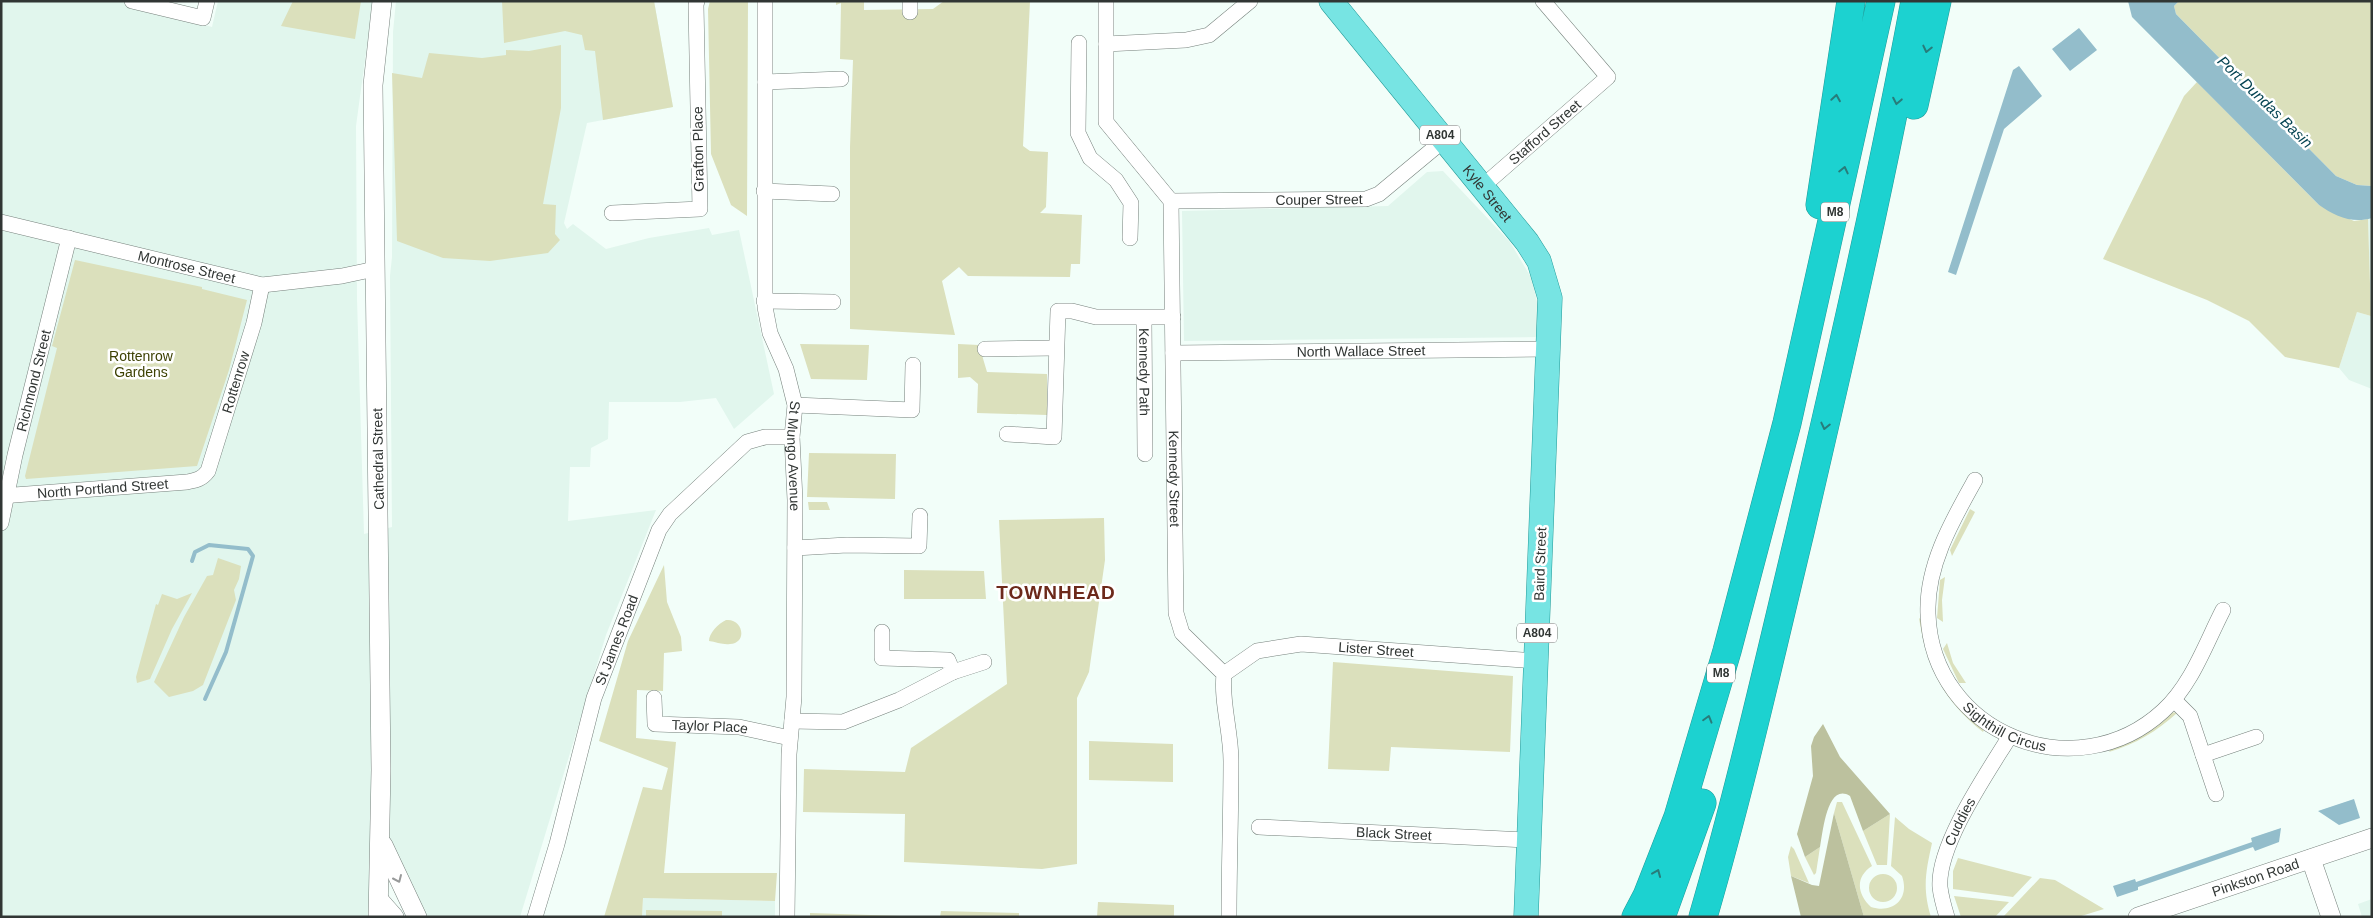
<svg xmlns="http://www.w3.org/2000/svg" width="2373" height="918" viewBox="0 0 2373 918" font-family="Arial,sans-serif">
	<rect width="100%" height="100%" fill="#f2fef9"/>
	<!-- built -->
	<path fill="#e1f6ed" d="M 1,1 L 118,1 L 212,27 L 218,1 L 373,1 L 356,126 L 357,299 L 364,534 L 392,527 L 390,276 L 392,257 L 393,32 L 396,1 L 654,1 L 673,107 L 587,123 L 564,223 L 567,229 L 573,224 L 606,249 L 649,238 L 709,228 L 712,235 L 739,230 L 774,394 L 734,429 L 716,398 L 680,402 L 609,402 L 608,439 L 591,448 L 590,467 L 570,467 L 568,521 L 656,510 L 606,635 L 520,917 L 429,917 L 422,910 L 381,832 L 378,917 L 1,917 Z
		M 1443,171 L 1510,242 L 1532,279 L 1539,311 L 1539,337 L 1184,341 L 1182,211 L 1388,206 L 1427,172 Z
		M 2372,218 L 2372,389 L 2349,380 L 2339,368 L 2357,312 L 2371,316 L 2368,219 Z
		M 643,898 L 775,901 L 775,917 L 642,917 Z
		M 2372,899 L 2372,917 L 2362,917 L 2358,904 Z"/>
	<!-- green -->
	<path fill="#dbe0bc" d="M 293,1 L 361,1 L 355,39 L 281,26 Z
		M 502,1 L 654,1 L 673,107 L 603,120 L 595,51 L 585,50 L 582,35 L 565,31 L 504,43 Z
		M 710,1 L 748,1 L 747,216 L 731,205 L 711,154 L 708,9 Z
		M 836,1 L 864,1 L 864,10 L 933,9 L 944,1 L 1030,1 L 1023,146 L 1030,151 L 1048,152 L 1046,207 L 1040,213 L 1082,215 L 1080,264 L 1071,264 L 1070,277 L 968,276 L 959,267 L 942,281 L 955,335 L 850,329 L 850,147 L 853,60 L 840,59 L 841,3 L 836,5 Z
		M 2179,1 L 2372,1 L 2372,186 L 2357,185 L 2336,176 L 2176,14 L 2174,6 Z
		M 561,45 L 561,108 L 543,204 L 556,205 L 555,234 L 560,240 L 548,253 L 490,261 L 443,258 L 397,241 L 392,73 L 422,78 L 429,53 L 482,58 L 506,55 L 506,50 L 529,51 Z
		M 2197,82 L 2319,205 L 2354,221 L 2368,219 L 2371,316 L 2357,312 L 2339,368 L 2285,357 L 2249,321 L 2207,300 L 2103,259 L 2184,96 Z
		M 75,260 L 202,287 L 202,289 L 247,300 L 229,370 L 197,466 L 26,479 L 25,476 L 57,348 L 52,346 Z
		M 800,344 L 869,345 L 867,380 L 811,379 Z
		M 958,344 L 979,345 L 987,372 L 1047,374 L 1047,415 L 977,413 L 978,384 L 970,377 L 958,378 Z
		M 809,453 L 896,454 L 895,499 L 807,497 Z
		M 808,502 L 827,502 L 830,510 L 809,510 Z
		M 1970,509 L 1975,512 L 1952,556 L 1950,550 Z
		M 1104,518 L 1105,560 L 1089,672 L 1077,698 L 1077,864 L 1042,869 L 904,862 L 905,814 L 803,812 L 804,769 L 905,772 L 911,748 L 1007,684 L 999,520 Z
		M 218,558 L 241,566 L 239,579 L 234,590 L 236,600 L 203,685 L 193,691 L 169,697 L 154,682 L 184,617 L 207,576 L 213,575 Z
		M 664,565 L 667,602 L 681,637 L 682,651 L 664,653 L 663,691 L 637,690 L 636,738 L 676,742 L 664,873 L 777,873 L 775,901 L 643,898 L 642,917 L 604,917 L 643,787 L 662,790 L 668,768 L 599,741 L 628,641 Z
		M 904,570 L 984,571 L 986,599 L 904,599 Z
		M 1945,577 L 1942,600 L 1943,622 L 1937,618 L 1940,580 Z
		M 192,593 L 172,629 L 150,679 L 137,683 L 136,677 L 156,604 L 158,605 L 162,594 L 177,599 Z
		M 1919,618 L 1925,623 L 1926,634 L 1985,728 L 1983,732 C 1943,700 1927,668 1919,618 Z
		M 726,620 C 743,618 748,643 730,644 C 723,645 716,642 709,641 C 709,633 718,624 726,620 Z
		M 1947,643 L 1953,663 L 1966,683 L 1959,683 L 1943,649 Z
		M 1333,662 L 1513,676 L 1510,752 L 1391,747 L 1389,771 L 1328,769 Z
		M 2171,712 L 2177,713 C 2157,731 2136,744 2109,752 L 2113,746 Z
		M 1089,741 L 1173,744 L 1173,782 L 1089,780 Z
		M 1837,802 L 1842,802 L 1872,866 C 1855,877 1857,894 1871,907 C 1893,914 1910,899 1902,876 L 1891,866 L 1895,817 L 1909,829 L 1932,843 C 1926,871 1922,888 1931,917 L 1864,917 L 1834,813 Z
		M 1890,814 L 1887,865 L 1877,865 L 1863,831 Z
		M 1791,846 L 1794,849 L 1809,883 L 1791,876 L 1788,857 Z
		M 1820,847 L 1816,873 L 1814,875 L 1805,857 Z
		M 1958,858 L 2032,877 L 2013,897 L 1953,889 L 1953,871 Z
		M1869 888a14 14 0 1 1 28 0a14 14 0 1 1-28 0Z
		M 2040,878 L 2055,880 L 2104,909 L 2078,917 L 2003,917 Z
		M 1954,896 L 2009,902 L 1995,917 L 1961,917 Z
		M 1098,902 L 1174,905 L 1174,917 L 1097,917 Z
		M 646,910 L 722,911 L 722,917 L 646,917 Z
		M 941,911 L 1019,913 L 1019,917 L 940,917 Z
		M 810,913 L 901,916 L 901,917 L 810,917 Z"/>
	<!-- forest -->
	<path fill="#bcc19e" d="M 1823,724 L 1840,757 L 1890,814 L 1863,831 L 1850,796 C 1827,782 1823,832 1820,847 L 1805,857 L 1797,834 L 1813,776 L 1811,746 L 1814,737 Z
		M 1834,813 L 1864,917 L 1801,917 L 1791,876 L 1812,885 L 1819,886 Z"/>
	<!-- water -->
	<path fill="#93bdcb" d="M 2128,1 L 2179,1 L 2174,6 L 2176,14 L 2336,176 L 2357,185 L 2372,186 L 2372,218 C 2352,224 2335,216 2319,205 L 2132,17 Z
		M 2079,28 L 2097,50 L 2070,71 L 2052,49 Z
		M 2019,66 L 2042,96 L 2004,129 L 1956,275 L 1948,272 L 2013,70 Z
		M 2354,799 L 2360,818 L 2339,825 L 2318,811 Z
		M 2281,828 L 2279,842 L 2255,851 L 2253,847 L 2138,887 L 2138,890 L 2117,897 L 2113,886 L 2135,879 L 2136,882 L 2252,842 L 2251,838 Z"/>
	<g fill="none" stroke-linecap="round" stroke-linejoin="round">
		<!-- stream -->
		<path stroke="#93bdcb" stroke-width="4" d="M 192,561 L 195,552 L 209,545 L 248,549 L 253,556 L 226,652 L 205,699"/>
		<!-- minor casing -->
		<g stroke="#76817c" stroke-width="16">
			<g id="minor">
				<path d="M 132,1 L 203,18 L 207,1"/>
				<path id="s1" d="M 765,1 L 765,307 L 770,333 L 786,369 L 795,405 L 792,437 L 795,500 L 794,697 L 789,754 L 787,917"/>
				<path id="s2" d="M 1106,1 L 1106,122 L 1171,201 L 1176,613 L 1182,633 L 1224,674 C 1221,702 1231,731 1231,761 C 1231,813 1229,865 1229,917"/>
				<path d="M 910,12 L 910,1"/>
				<path d="M 1079,43 L 1078,133 L 1090,158 L 1116,180 L 1131,203 L 1130,238"/>
				<path d="M 1106,44 L 1186,40 L 1209,35 L 1250,1"/>
				<path d="M 765,82 L 841,79"/>
				<path id="s3" d="M 1483,186 L 1608,77 L 1543,1"/>
				<path d="M 764,191 L 832,194"/>
				<path id="s4" d="M 1171,201 L 1366,199 L 1379,194 L 1444,140"/>
				<path d="M 612,213 L 700,209 L 696,5 L 697,1"/>
				<path id="s5" d="M 1,222 L 262,285 L 342,276 L 375,269"/>
				<path d="M 764,301 L 833,302"/>
				<path id="s6" d="M 1144,318 L 1145,454"/>
				<path d="M 985,349 L 1056,348"/>
				<path id="s7" d="M 1173,353 L 1549,349"/>
				<path d="M 795,405 L 912,410 L 913,365"/>
				<path d="M 1007,434 L 1054,437 L 1058,311 L 1072,311 L 1096,317 L 1173,317"/>
				<path id="s8" d="M 1975,480 C 1952,521 1926,566 1928,614 C 1932,734 2076,791 2163,711 C 2192,684 2205,645 2223,610"/>
				<path id="s9" d="M 1,496 L 187,482 C 197,480 202,479 208,471 L 254,323 L 262,285"/>
				<path id="s10" d="M 1,523 L 15,455 L 69,238"/>
				<path d="M 795,548 L 847,545 L 919,546 L 920,516"/>
				<path d="M 882,632 L 882,658 L 948,660 L 953,672"/>
				<path id="s11" d="M 1224,674 L 1257,651 L 1301,644 L 1536,661"/>
				<path id="s12" d="M 654,698 L 655,724 L 739,727 L 790,738"/>
				<path d="M 2174,700 L 2190,716 L 2216,794"/>
				<path d="M 792,721 L 843,722 L 899,700 L 953,672 L 984,662"/>
				<path d="M 2203,755 L 2256,737"/>
				<path id="s13" d="M 1259,827 L 1528,840"/>
				<path id="s14" d="M 535,917 L 557,844 L 594,698 L 659,530 L 670,514 L 747,442 L 765,437 L 792,437"/>
				<path id="s15" d="M 1947,917 C 1944,907 1941,897 1940,887 C 1937,845 1988,772 2010,736"/>
			</g>
		</g>
		<!-- tertiary casing -->
		<g stroke="#76817c" stroke-width="20">
			<g id="tertiary">
				<path d="M 383,845 L 417,917"/>
				<path d="M 2311,859 L 2331,917"/>
				<path d="M 379,900 L 394,917"/>
				<path d="M 378,917 L 381,770 L 373,85 L 382,1"/>
				<path id="s16" d="M 2138,917 L 2372,838"/>
			</g>
		</g>
		<!-- primary casing -->
		<g stroke="#239b99" stroke-width="25">
			<g id="primary">
				<path id="s17" d="M 1331,1 L 1527,242 L 1539,261 L 1550,298 L 1526,917"/>
			</g>
		</g>
		<!-- motorway casing -->
		<g stroke="#239b99" stroke-width="29">
			<path id="motorway" d="M 1914,105 L 1937,1
				M 1820,205 L 1851,1
				M 1636,917 L 1647,896 L 1678,817 L 1727,651 L 1787,423 L 1881,1
				M 1661,917 L 1702,803
				M 1703,917 C 1740,790 1769,661 1800,532 C 1841,356 1882,179 1915,1"/>
		</g>
		<!-- minor -->
		<use href="#minor" stroke="#fff" stroke-width="15"/>
		<!-- tertiary -->
		<use href="#tertiary" stroke="#fff" stroke-width="19"/>
		<!-- primary -->
		<use href="#primary" stroke="#77e4e3" stroke-width="24"/>
		<!-- motorway -->
		<use href="#motorway" stroke="#1cd2d0" stroke-width="28"/>
	</g>
	<!-- one-way arrows -->
	<defs><path id="oneway-chevron" d="M-2-3.5L2.5 0L-2 3.5" fill="none" stroke-width="1.6" stroke-linecap="round" stroke-linejoin="round" transform="scale(1.25)"/></defs>
	<g stroke="#287c7a">
		<use href="#oneway-chevron" transform="translate(1927 49) rotate(103)"/>
		<use href="#oneway-chevron" transform="translate(1836 98) rotate(-81)"/>
		<use href="#oneway-chevron" transform="translate(1897 101) rotate(101)"/>
		<use href="#oneway-chevron" transform="translate(1844 170) rotate(-77)"/>
		<use href="#oneway-chevron" transform="translate(1825 426) rotate(103)"/>
		<use href="#oneway-chevron" transform="translate(1708 719) rotate(-74)"/>
		<use href="#oneway-chevron" transform="translate(1657 873) rotate(-67)"/>
	</g>
	<use stroke="#989a9a" href="#oneway-chevron" transform="translate(398 879) rotate(66)"/>
	<g text-anchor="middle" stroke-width="5" stroke-linejoin="round" paint-order="stroke">
		<!-- shield labels -->
		<g fill="#fff" stroke="#6f7271" stroke-width="1">
			<rect x="1420" y="125.5" width="40" height="19" rx="4"/>
			<rect x="1821" y="202.5" width="28" height="19" rx="4"/>
			<rect x="1517" y="623.5" width="40" height="19" rx="4"/>
			<rect x="1707" y="663.5" width="28" height="19" rx="4"/>
		</g>
		<g font-size="12" font-weight="bold" fill="#313634">
			<text x="1440" y="139">A804</text>
			<text x="1835" y="216">M8</text>
			<text x="1537" y="637">A804</text>
			<text x="1721" y="677">M8</text>
		</g>
		<!-- street labels -->
		<g font-size="14" fill="#313634" stroke="#fff">
			<text dy="5" stroke="none"><textPath href="#s3" startOffset="82">Stafford Street</textPath></text>
			<text transform="translate(698 149) rotate(-91)" y="5">Grafton Place</text>
			<text dy="5" stroke="none"><textPath href="#s17" startOffset="248">Kyle Street</textPath></text>
			<text dy="5" stroke="none"><textPath href="#s4" startOffset="148">Couper Street</textPath></text>
			<text dy="5" stroke="none"><textPath href="#s5" startOffset="191">Montrose Street</textPath></text>
			<text dy="5" stroke="none"><textPath href="#s7" startOffset="188">North Wallace Street</textPath></text>
			<text dy="5" stroke="none"><textPath href="#s6" startOffset="54">Kennedy Path</textPath></text>
			<text dy="5" stroke="none"><textPath href="#s10" startOffset="146">Richmond Street</textPath></text>
			<text dy="5" stroke="none"><textPath href="#s9" startOffset="304">Rottenrow</textPath></text>
			<text dy="5" stroke="none"><textPath href="#s1" startOffset="460">St Mungo Avenue</textPath></text>
			<text transform="translate(378 459) rotate(-91)" y="5">Cathedral Street</text>
			<text dy="5" stroke="none"><textPath href="#s2" startOffset="501">Kennedy Street</textPath></text>
			<text dy="5" stroke="none"><textPath href="#s9" startOffset="102">North Portland Street</textPath></text>
			<text transform="translate(1540 564) rotate(-88)" y="5">Baird Street</text>
			<text dy="5" stroke="none"><textPath href="#s14" startOffset="289">St James Road</textPath></text>
			<text dy="5" stroke="none"><textPath href="#s11" startOffset="160">Lister Street</textPath></text>
			<text dy="5" stroke="none"><textPath href="#s8" startOffset="290">Sighthill Circus</textPath></text>
			<text dy="5" stroke="none"><textPath href="#s12" startOffset="81">Taylor Place</textPath></text>
			<text dy="5" stroke="none"><textPath href="#s15" startOffset="100">Cuddies</textPath></text>
			<text dy="5" stroke="none"><textPath href="#s13" startOffset="135">Black Street</textPath></text>
			<text dy="5" stroke="none"><textPath href="#s16" startOffset="124">Pinkston Road</textPath></text>
		</g>
		<!-- park labels -->
		<g font-size="14" fill="#3d4103" stroke="#fff">
			<text x="141" y="361">Rottenrow<tspan x="141" dy="16">Gardens</tspan></text>
		</g>
		<!-- water labels -->
		<g font-size="15" font-style="italic" fill="#044352" stroke="#fff">
			<text transform="translate(2265 102) rotate(44)" y="5">Port Dundas Basin</text>
		</g>
		<!-- district labels -->
		<g font-size="19" font-weight="bold" letter-spacing="1" fill="#6c291a" stroke="#fff">
			<text x="1056" y="599">TOWNHEAD</text>
		</g>
	</g>
	<!-- border -->
	<rect width="2373" height="918" fill="none" stroke="#313634" stroke-width="5"/>
</svg>
